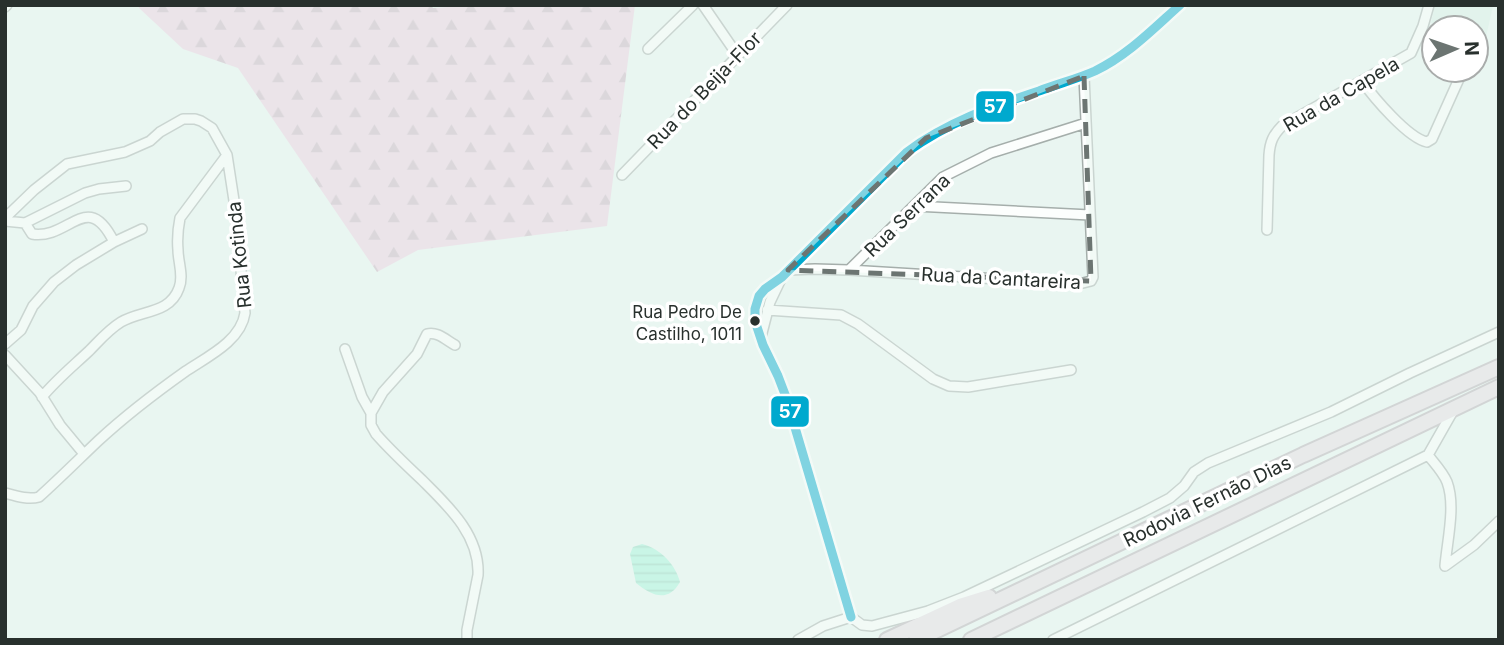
<svg xmlns="http://www.w3.org/2000/svg" width="1504" height="645" viewBox="0 0 1504 645" font-family="Inter,sans-serif">
	<defs>
		<pattern id="forest-firs" width="22" height="20" patternUnits="userSpaceOnUse" patternTransform="scale(1.75)"><rect width="22" height="20" fill="#edcfe1"/><path d="M5 1l3.5 6h-7zM16 11l3.5 6h-7z" fill="#cbb2c1"/></pattern>
		<pattern id="water-rules" width="6" height="5" patternUnits="userSpaceOnUse" patternTransform="scale(1.75)"><rect width="6" height="5" fill="#a2f4da"/><path d="M0 2.5h6" fill="none" stroke="#8cd2bb"/></pattern>
	</defs>
	<rect width="100%" height="100%" fill="#e9f5f1"/>
	<!-- built -->
	<path fill="#d9efe7" d="M 1435,5 L 1493,6 L 1485,41 L 1476,38 L 1476,28 L 1446,28 L 1431,23 Z"/>
	<!-- forest -->
	<path fill="url(#forest-firs)" d="M 138,5 L 431,5 L 433,8 L 476,5 L 635,5 L 607,226 L 418,250 L 377,272 L 238,68 L 183,49 L 139,8 Z"/>
	<!-- water -->
	<path fill="url(#water-rules)" d="M 642,544 C 661,549 675,564 680,582 C 668,603 652,596 636,583 L 630,554 L 633,547 Z"/>
	<g fill="none" stroke-linecap="round" stroke-linejoin="round">
		<!-- minor casing -->
		<g stroke="#a5aeab" stroke-width="12">
			<path id="minor" d="M 703,5 L 738,56
				M 5,7 L 7,5
				M 648,49 L 693,5
				M 1362,81 C 1374,98 1408,138 1427,142 L 1432,139 L 1463,70
				M 622,175 L 787,5
				M 915,206 L 1090,215
				M 5,218 L 34,190 L 67,164 L 125,152 L 150,141 L 160,132 L 183,119 L 195,119 L 201,121 L 212,128 L 227,155 L 235,207 L 245,313 C 241,341 207,357 186,371 C 155,393 125,416 98,441 C 78,460 59,479 39,497 C 28,500 16,496 5,493
				M 5,221 L 25,223 L 32,234 C 70,240 87,188 114,242 L 76,265 L 54,282 L 33,306 L 21,330 L 5,344
				M 25,223 L 85,193 L 99,189 L 126,186
				M 1267,230 L 1269,155 C 1270,142 1273,135 1282,126 L 1411,53 L 1423,26 L 1429,5
				M 114,242 L 142,229
				M 788,270 L 815,269 L 849,270 L 1079,284 L 1091,281 L 1093,277 L 1084,76
				M 849,270 L 943,177 L 991,153 L 1086,123
				M 767,310 L 841,315 L 858,324 L 933,379 L 949,386 L 968,387 L 1071,370
				M 761,337 L 770,302 L 781,279
				M 345,349 L 362,397 L 371,413 L 371,425 L 376,434 C 390,450 406,465 422,480 C 448,506 480,535 478,575 L 467,630 L 467,640
				M 5,355 L 40,393 L 60,425 L 84,454
				M 42,397 C 56,380 73,366 89,351 C 99,341 108,330 121,322 C 141,310 170,314 179,288 C 184,276 178,262 178,250 C 177,239 178,228 180,218 L 227,155
				M 371,413 L 383,392 L 417,354 L 427,334 C 437,331 446,340 455,345
				M 1428,455 C 1434,463 1443,472 1447,482 C 1456,506 1447,541 1445,566
				M 1445,566 L 1474,545 L 1499,521
				M 851,617 L 786,397 L 778,376 L 763,345 L 755,321 L 755,309 L 759,296 L 765,289 L 782,277 L 907,152 C 946,123 993,106 1039,91 C 1057,84 1077,79 1095,71 C 1128,55 1153,29 1180,5
				M 851,617 L 862,625 L 872,626 L 928,611 L 964,597 L 1143,512 L 1170,498 L 1184,486 L 1194,472 L 1208,463 L 1331,412 L 1410,373 L 1499,332
				M 798,640 L 823,626 L 851,617
				M 1053,640 L 1428,455 L 1453,411"/>
		</g>
		<!-- highway casing -->
		<g stroke="#b6adb4" stroke-width="18">
			<path id="highway" d="M 887,640 L 960,606 L 989,597
				M 916,640 L 1303,455 L 1499,367
				M 971,640 L 1499,387"/>
		</g>
		<!-- minor -->
		<use href="#minor" stroke="#fcfefd" stroke-width="9"/>
		<!-- highway -->
		<use href="#highway" stroke="#e6dbe3" stroke-width="14"/>
		<!-- bus-1 casing -->
		<g stroke="#fff" stroke-width="14">
			<path id="bus-1" d="M 851,617 L 786,397 L 778,376 L 763,345 L 755,321 L 755,309 L 759,296 L 765,289 L 782,277 L 907,152 C 946,123 993,106 1039,91 C 1057,84 1077,79 1095,71 C 1128,55 1153,29 1180,5"/>
		</g>
		<!-- bus-1 -->
		<use href="#bus-1" stroke="#00a9ce" stroke-width="9"/>
	</g>
	<!-- marked area -->
	<path d="M0 0H1504V645H0ZM 1084,76 L 1091,281 L 788,270 L 926,138 Z" fill="#e9f5f1" fill-opacity=".55" fill-rule="evenodd"/>
	<path fill="none" stroke="#6c7572" stroke-width="5" stroke-dasharray="14 9" stroke-linejoin="round" d="M 1084,76 L 1091,281 L 788,270 L 926,138 Z"/>
	<!-- markers -->
	<circle fill="#28302d" stroke="#fff" stroke-width="2.5" cx="755" cy="321" r="6"/>
	<g text-anchor="middle" stroke-width="7" stroke-linejoin="round" paint-order="stroke">
		<!-- bus labels -->
		<g font-size="17" fill="#28302d" stroke="#fff" text-anchor="end">
			<text x="742" y="318">Rua Pedro De<tspan x="742" dy="22">Castilho, 1011</tspan></text>
		</g>
		<!-- street labels -->
		<g font-size="19" fill="#28302d" stroke="#fff">
			<text transform="translate(704 90) rotate(-46)" y="7">Rua do Beija-Flor</text>
			<text transform="translate(1341 94) rotate(-30)" y="7">Rua da Capela</text>
			<text transform="translate(907 215) rotate(-44)" y="7">Rua Serrana</text>
			<text transform="translate(239 255) rotate(-96)" y="7">Rua Kotinda</text>
			<text transform="translate(1001 278) rotate(3)" y="7">Rua da Cantareira</text>
			<text transform="translate(1207 501) rotate(-26)" y="7">Rodovia Fernão Dias</text>
		</g>
	</g>
	<g stroke="#fff" stroke-width="2.5">
		<rect x="975" y="90" width="40" height="33" rx="7" fill="#00a9ce"/>
		<rect x="770" y="395" width="40" height="33" rx="7" fill="#00a9ce"/>
	</g>
	<g font-size="19" text-anchor="middle" font-weight="bold" fill="#fff">
		<text x="995" y="113">57</text>
		<text x="790" y="418">57</text>
	</g>
	<!-- border -->
	<rect width="1504" height="645" fill="none" stroke="#28302d" stroke-width="14"/>
	<!-- north arrow -->
	<g transform="translate(1455 49) rotate(88)"><circle r="33" fill="#ffffff" stroke="#a9acab" stroke-width="2"/>
	<path d="M0-5L12 26L0 18L-12 26Z" fill="#6c7572"/>
	<text y="-10" font-size="19" font-weight="bold" text-anchor="middle" fill="#28302d">N</text>
	</g>
</svg>
